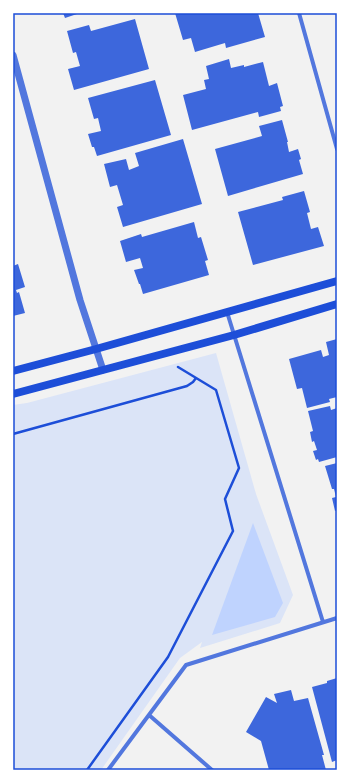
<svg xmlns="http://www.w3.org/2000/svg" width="350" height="783" viewBox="0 0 350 783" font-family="Lato,sans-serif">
	<rect width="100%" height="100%" fill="#f2f2f2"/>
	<!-- green -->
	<path fill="#dbe4f7" d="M 216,353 L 256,494 L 293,595 L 280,623 L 200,648 L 202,642 L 180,658 L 101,770 L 13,770 L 13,405 L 27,403 Z"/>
	<!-- water -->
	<path fill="#bfd3fe" d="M 253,523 L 283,603 L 275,617 L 212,635 Z"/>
	<!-- building -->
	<path fill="#3d67dc" d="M 63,13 L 80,13 L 65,18 Z
		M 175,13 L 244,13 L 244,14 L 249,13 L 258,13 L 265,37 L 226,48 L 225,43 L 195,52 L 191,38 L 183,40 Z
		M 135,19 L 149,69 L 74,90 L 68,69 L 80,66 L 76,52 L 73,53 L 67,31 L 89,25 L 91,31 Z
		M 229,59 L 231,68 L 244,65 L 244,67 L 263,62 L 269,86 L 277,83 L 283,106 L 280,107 L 281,111 L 259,117 L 258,112 L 192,130 L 183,95 L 206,89 L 204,80 L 209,79 L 206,66 Z
		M 155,80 L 171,135 L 97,156 L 94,147 L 92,147 L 88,134 L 101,131 L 98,118 L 94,119 L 88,98 Z
		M 282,120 L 288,142 L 287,142 L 289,152 L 298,149 L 301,159 L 299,160 L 303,174 L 228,196 L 215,149 L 262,136 L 259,126 Z
		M 183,139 L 202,204 L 123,227 L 117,207 L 123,205 L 117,185 L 110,187 L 104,164 L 126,159 L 129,170 L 139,166 L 135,153 Z
		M 304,191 L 310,212 L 307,213 L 311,229 L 318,227 L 324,246 L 253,265 L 238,212 L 283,200 L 282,197 Z
		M 194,222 L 198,238 L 201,237 L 208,260 L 205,261 L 209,275 L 143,294 L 140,284 L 139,284 L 134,270 L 143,268 L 140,258 L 126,262 L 120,241 L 141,234 L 142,237 Z
		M 18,264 L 25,287 L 16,290 L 17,293 L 19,292 L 25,313 L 13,316 L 13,266 Z
		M 337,339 L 337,397 L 329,399 L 330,402 L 307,408 L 302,388 L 297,389 L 289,359 L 321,350 L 323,357 L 329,355 L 326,342 Z
		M 330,406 L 331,410 L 337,408 L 337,457 L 319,462 L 318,459 L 316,460 L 313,451 L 317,450 L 314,441 L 312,442 L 310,432 L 313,431 L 308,411 Z
		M 337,463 L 337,510 L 335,511 L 332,498 L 336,497 L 334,489 L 332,489 L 325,466 Z
		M 337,678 L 337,760 L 332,762 L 312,687 L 327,683 L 327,681 Z
		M 291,690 L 294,701 L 308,698 L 324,755 L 322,755 L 326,770 L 269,770 L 261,741 L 246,732 L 266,697 L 277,703 L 274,694 Z"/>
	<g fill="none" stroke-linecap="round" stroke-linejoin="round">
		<!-- path -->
		<path stroke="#1d4ed8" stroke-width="2.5" d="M 13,434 L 187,386 L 193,382 L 196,378
			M 87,770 L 168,657 L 233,531 L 225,499 L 239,468 L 216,390 L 178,367"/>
		<!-- minor -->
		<path stroke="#5277de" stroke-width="4" d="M 299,13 L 337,149
			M 227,312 L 323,622
			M 149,715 L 212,770
			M 108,770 L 186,665 L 337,618"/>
		<!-- tertiary -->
		<path stroke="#5277de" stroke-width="7" d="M 13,55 L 80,300 L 103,370"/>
		<!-- secondary -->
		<path stroke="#1d4ed8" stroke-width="8" d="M 13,371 L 96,349 L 337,281
			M 13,394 L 234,335 L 337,304"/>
	</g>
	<!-- border -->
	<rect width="350" height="783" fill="none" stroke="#ffffff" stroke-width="28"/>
	<rect x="14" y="14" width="322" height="755" fill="none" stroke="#1d4ed8" stroke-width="1.5"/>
</svg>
